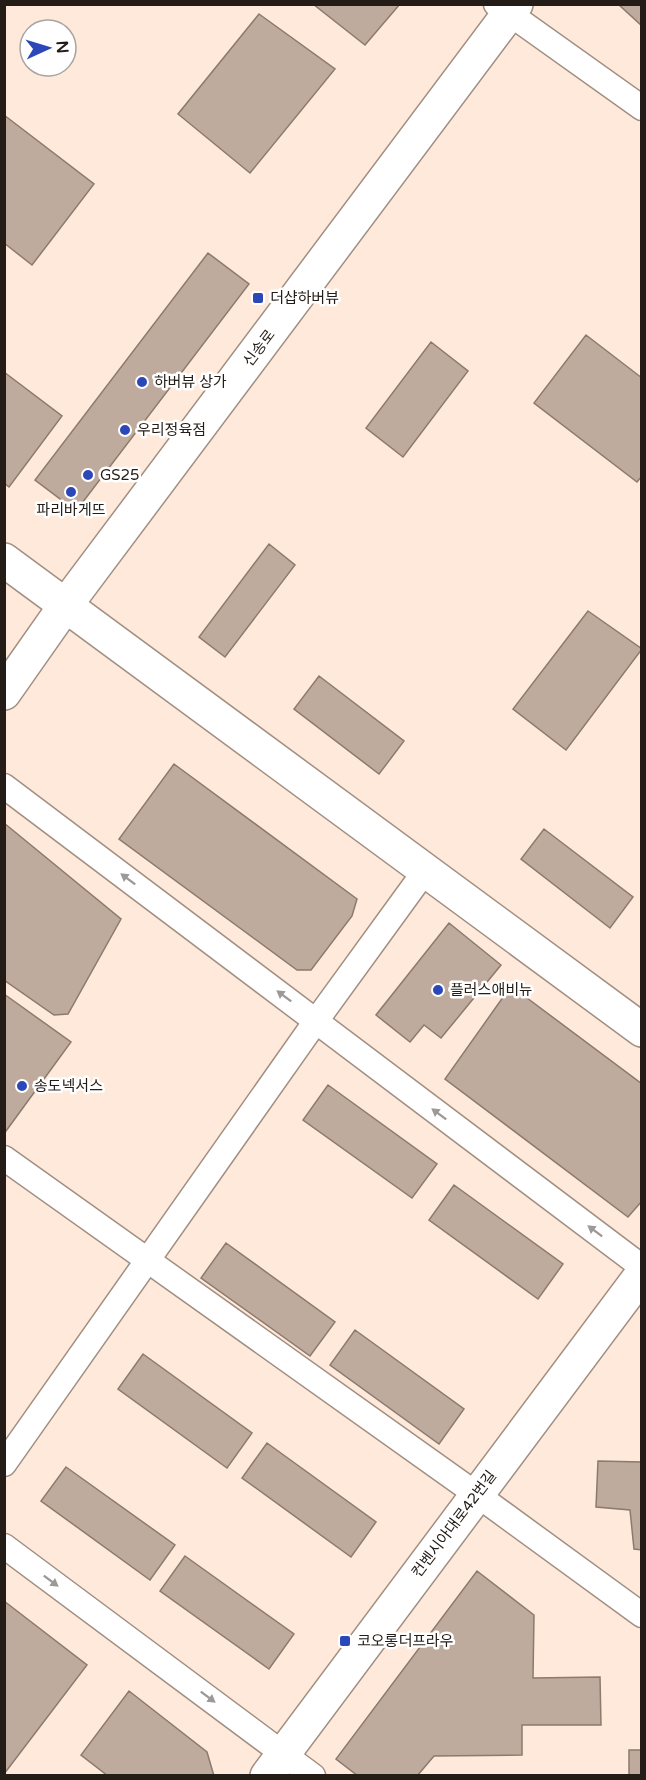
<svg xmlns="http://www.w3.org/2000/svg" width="646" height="1780" viewBox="0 0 646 1780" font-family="'Varela Round','Noto Sans KR',sans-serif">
	<rect width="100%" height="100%" fill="#fee9db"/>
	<!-- building -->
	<path fill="#beab9d" stroke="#8c7a6e" stroke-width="1.5" d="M 313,4 L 400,4 L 365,45 Z
		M 618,4 L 642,4 L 642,26 Z
		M 259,14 L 335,69 L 250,173 L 178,114 Z
		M 4,115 L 94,184 L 32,265 L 4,243 Z
		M 208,253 L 249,284 L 76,511 L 35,480 Z
		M 586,335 L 642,378 L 642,476 L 637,482 L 534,403 Z
		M 431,342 L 468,371 L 403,457 L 366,428 Z
		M 4,372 L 62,416 L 9,487 L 4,483 Z
		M 269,544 L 295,565 L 225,657 L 199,637 Z
		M 588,611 L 642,649 L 566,750 L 513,709 Z
		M 319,676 L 404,741 L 379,774 L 294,709 Z
		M 174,764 L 357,899 L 352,916 L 311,970 L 297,970 L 119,839 Z
		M 4,823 L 121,919 L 68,1014 L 54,1015 L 4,980 Z
		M 544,829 L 633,897 L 610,928 L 521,859 Z
		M 449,923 L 501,965 L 441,1038 L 424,1025 L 410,1042 L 376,1015 Z
		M 511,986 L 642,1084 L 642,1201 L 628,1217 L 445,1079 Z
		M 4,994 L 71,1042 L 6,1131 L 4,1129 Z
		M 328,1085 L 437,1164 L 412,1198 L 303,1120 Z
		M 454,1185 L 563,1264 L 538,1299 L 429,1220 Z
		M 226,1243 L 335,1322 L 310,1356 L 201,1278 Z
		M 355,1330 L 464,1409 L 439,1444 L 330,1365 Z
		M 143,1354 L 252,1433 L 227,1468 L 118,1389 Z
		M 267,1443 L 376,1522 L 351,1557 L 242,1478 Z
		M 598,1461 L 642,1462 L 642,1550 L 634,1549 L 630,1510 L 596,1507 Z
		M 66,1467 L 175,1545 L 150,1580 L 41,1501 Z
		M 185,1556 L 294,1634 L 269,1669 L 160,1591 Z
		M 477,1571 L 534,1615 L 533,1678 L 600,1677 L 601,1725 L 522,1725 L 522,1755 L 434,1756 L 417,1776 L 358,1776 L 336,1759 Z
		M 4,1601 L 87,1665 L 4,1774 Z
		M 129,1691 L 207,1752 L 214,1776 L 108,1776 L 81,1755 Z
		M 629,1750 L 642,1750 L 642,1776 L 629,1776 Z"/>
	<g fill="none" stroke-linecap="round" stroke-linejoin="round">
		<!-- street casing -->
		<g stroke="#a18f81" stroke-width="27">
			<path id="street" d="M 496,4 L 642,108
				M 4,786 L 642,1267
				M 4,1158 L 476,1494 L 642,1615
				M 4,1464 L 316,1021 L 425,871
				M 4,1546 L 313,1776"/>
		</g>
		<!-- secondary casing -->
		<g stroke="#a18f81" stroke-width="36">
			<path id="secondary" d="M 4,560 L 642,1030
				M 4,693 L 65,606 L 516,4
				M 267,1776 L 642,1274"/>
		</g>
		<!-- street -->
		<use href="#street" stroke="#fff" stroke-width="24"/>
		<!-- secondary -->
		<use href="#secondary" stroke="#fff" stroke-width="33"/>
	</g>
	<!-- one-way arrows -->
	<defs><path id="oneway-solid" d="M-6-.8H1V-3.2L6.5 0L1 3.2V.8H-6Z" transform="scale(1.5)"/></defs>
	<g fill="#9c9997">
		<use href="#oneway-solid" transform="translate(128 879) rotate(-143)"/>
		<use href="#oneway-solid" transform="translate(284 996) rotate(-143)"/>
		<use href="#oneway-solid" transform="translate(439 1114) rotate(-143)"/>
		<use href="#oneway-solid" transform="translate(595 1231) rotate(-143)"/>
		<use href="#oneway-solid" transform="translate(51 1581) rotate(37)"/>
		<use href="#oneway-solid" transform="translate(208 1697) rotate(37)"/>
	</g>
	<!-- markers -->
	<g fill="#2c48b8" stroke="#fff" stroke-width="2">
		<rect x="252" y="292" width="12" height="12" rx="3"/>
		<circle cx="142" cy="382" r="6"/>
		<circle cx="125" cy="430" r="6"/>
		<circle cx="88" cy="475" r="6"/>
		<circle cx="71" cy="492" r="6"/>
		<circle cx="438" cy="990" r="6"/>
		<circle cx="22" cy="1086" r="6"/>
		<rect x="339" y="1635" width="12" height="12" rx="3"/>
	</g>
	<g text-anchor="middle" stroke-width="5" stroke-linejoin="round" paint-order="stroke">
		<!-- poi labels -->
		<g font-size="15" fill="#231c17" stroke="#fff" text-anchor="start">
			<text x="270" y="303">더샵하버뷰</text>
			<text x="154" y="387">하버뷰 상가</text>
			<text x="137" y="435">우리정육점</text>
			<text x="100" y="480">GS25</text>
			<text x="71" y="515" text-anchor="middle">파리바게뜨</text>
			<text x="450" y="995">플러스애비뉴</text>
			<text x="34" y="1091">송도넥서스</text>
			<text x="357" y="1646">코오롱더프라우</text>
		</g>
		<!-- street labels -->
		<g font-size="15" fill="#231c17" stroke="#fff">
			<text transform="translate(259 348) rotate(-53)" y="5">신송로</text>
			<text transform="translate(454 1524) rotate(-53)" y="5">컨벤시아대로42번길</text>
		</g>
	</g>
	<!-- border -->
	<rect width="646" height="1780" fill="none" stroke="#231c17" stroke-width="12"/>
	<!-- north arrow -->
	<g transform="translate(48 48) rotate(86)"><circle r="28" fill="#ffffff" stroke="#a7a4a2" stroke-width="1.5"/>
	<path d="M0-4.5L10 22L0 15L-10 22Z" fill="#2c48b8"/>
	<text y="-9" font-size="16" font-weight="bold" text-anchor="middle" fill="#231c17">N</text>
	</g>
</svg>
